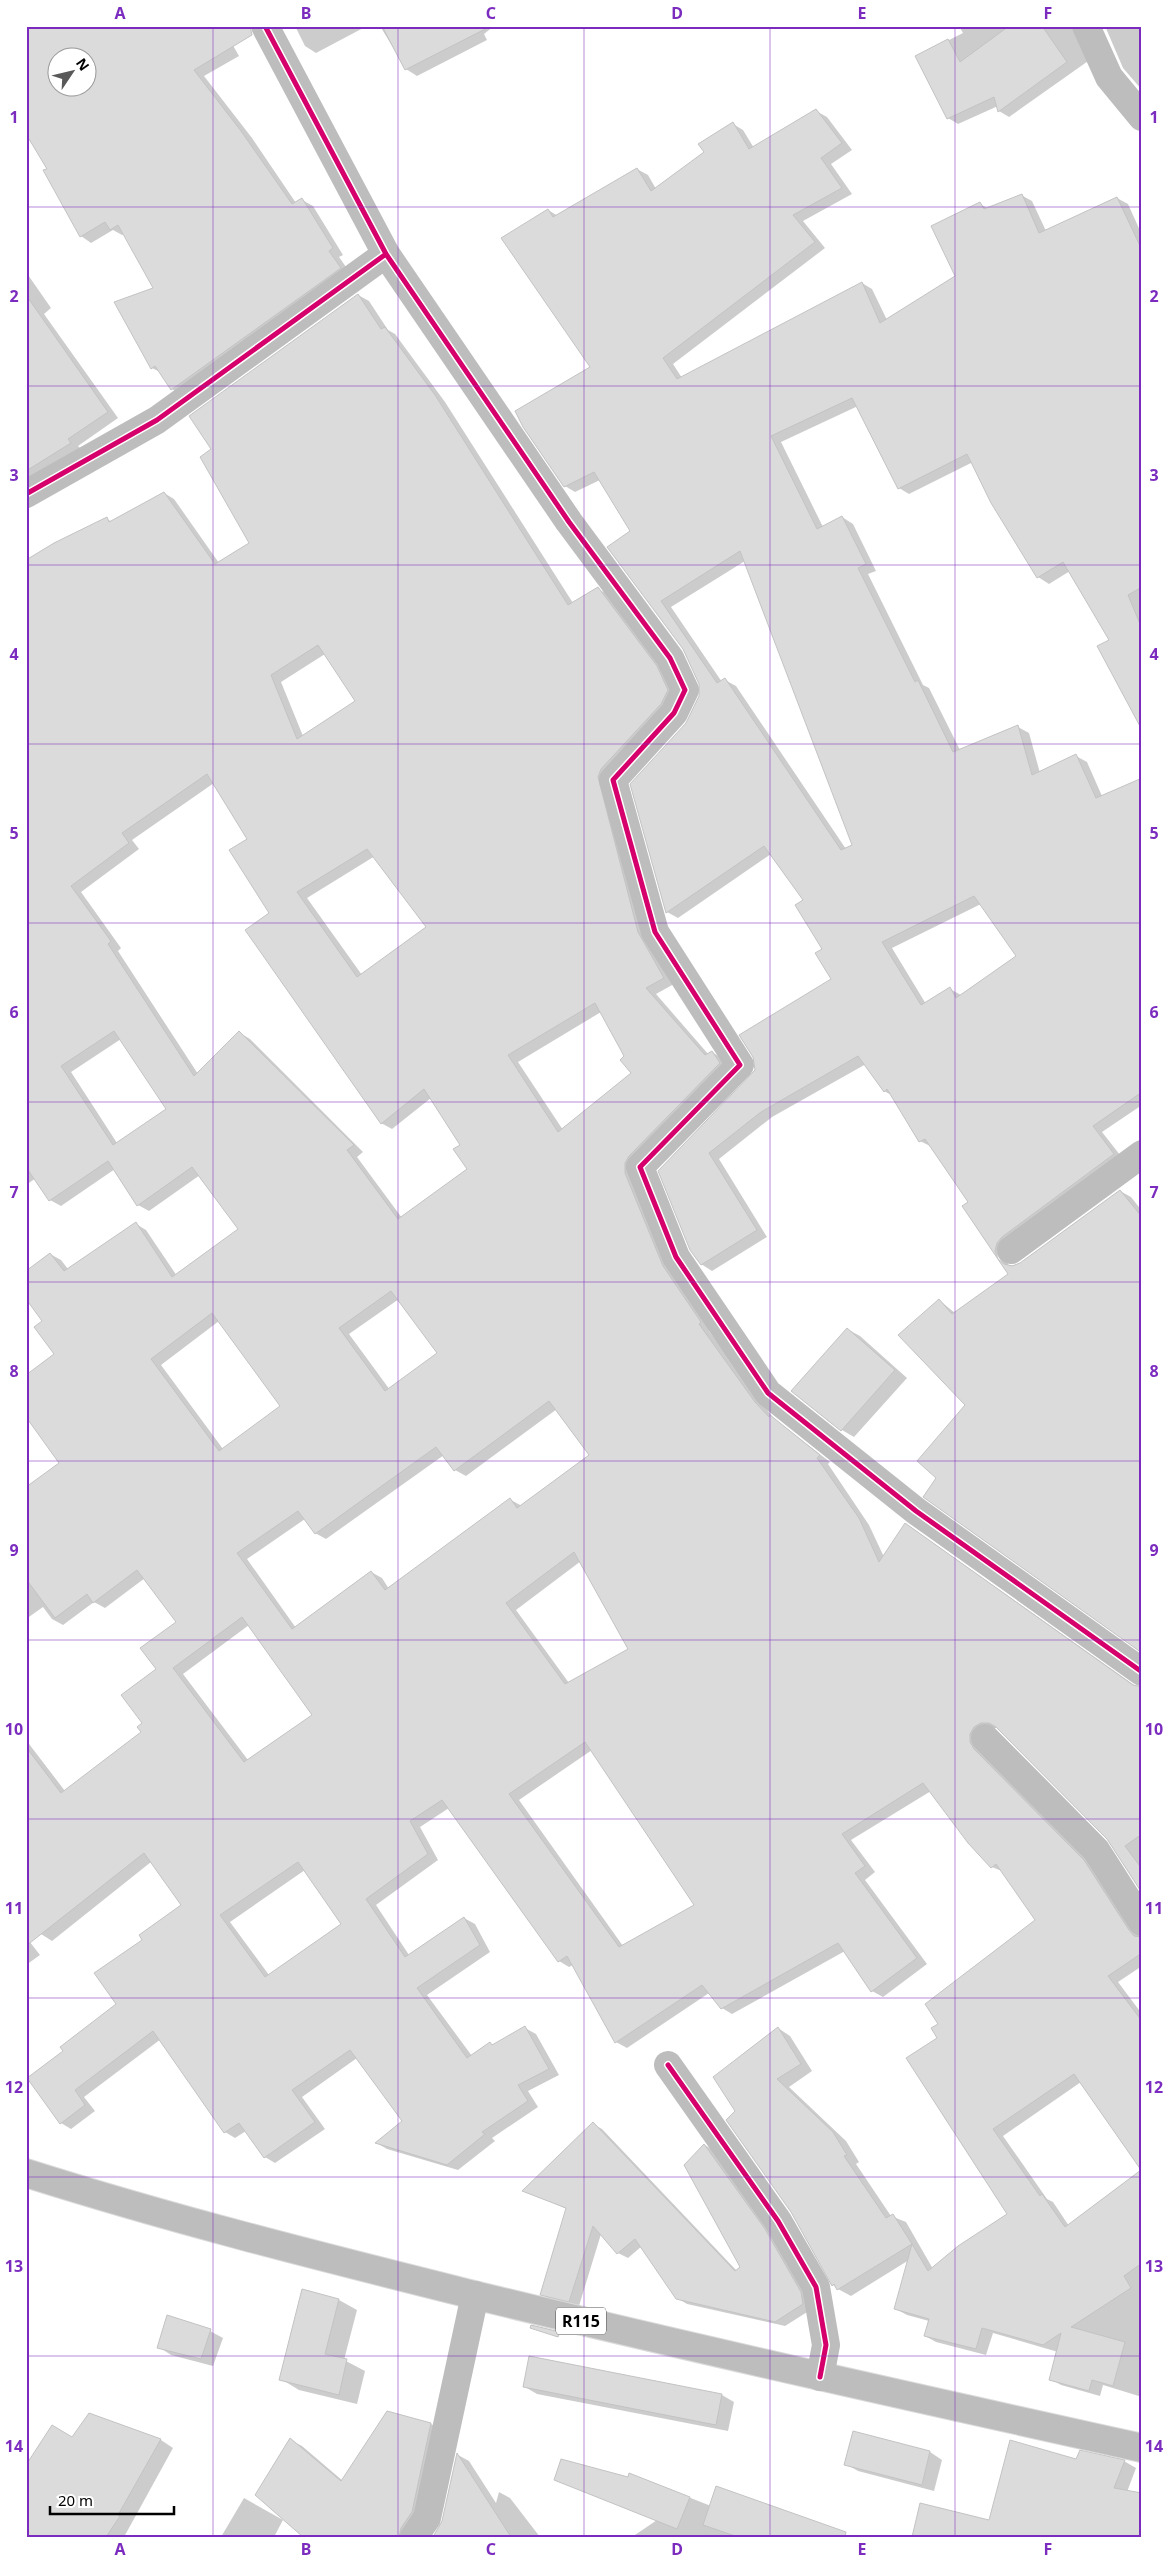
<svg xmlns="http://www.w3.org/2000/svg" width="1168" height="2563" viewBox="0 0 1168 2563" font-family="'Noto Sans',sans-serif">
	<rect width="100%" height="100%" fill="#fff"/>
	<!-- shadow -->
	<path fill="#0003" fill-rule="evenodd" d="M 26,26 L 222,26 L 239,56 L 204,76 L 252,138 L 296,203 L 302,200 L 313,206 L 343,255 L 339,257 L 351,274 L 183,396 L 172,389 L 162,373 L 152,368 L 154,289 L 124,234 L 122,235 L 113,230 L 91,243 L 81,236 L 49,169 ZM 58,58 L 88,58 L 88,88 L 58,88 Z
		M 295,26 L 367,26 L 316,53 L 305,46 Z
		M 380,26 L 494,26 L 484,34 L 487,40 L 417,76 L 406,69 Z
		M 959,26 L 1083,26 L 1091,59 L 1009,117 L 999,111 L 998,106 L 958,124 L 948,118 L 917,56 L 963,33 Z
		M 1105,26 L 1142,26 L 1142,90 L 1123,68 Z
		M 816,111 L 827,117 L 852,150 L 831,164 L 852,194 L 803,221 L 825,248 L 673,364 L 682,378 L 862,283 L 872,289 L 887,320 L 957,277 L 980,204 L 989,209 L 1021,195 L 1032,201 L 1046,231 L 1117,198 L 1128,204 L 1142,235 L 1142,727 L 1111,640 L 1070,571 L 1049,584 L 1038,577 L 973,462 L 909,494 L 899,488 L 858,406 L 781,442 L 823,527 L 842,517 L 853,524 L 876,571 L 868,574 L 923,685 L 929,688 L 960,750 L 1018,727 L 1029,733 L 1040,773 L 1076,756 L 1087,762 L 1102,796 L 1142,779 L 1142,1105 L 1102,1132 L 1124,1160 L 1006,1258 L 1009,1266 L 1021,1264 L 1120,1191 L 1131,1197 L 1142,1211 L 1142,1651 L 937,1478 L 967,1405 L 939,1300 L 955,1313 L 1010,1274 L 964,1207 L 970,1203 L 932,1147 L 920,1141 L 893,1096 L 884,1091 L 866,1064 L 772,1117 L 719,1159 L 767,1237 L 712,1271 L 701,1264 L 660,1171 L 756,1071 L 832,980 L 805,900 L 771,854 L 678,918 L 667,912 L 687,724 L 700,697 L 701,683 L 684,648 L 608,547 L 631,532 L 600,480 L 575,492 L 565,486 L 591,367 L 548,210 L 558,216 L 637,169 L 648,175 L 656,189 L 706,153 L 733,124 L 743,130 L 754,148 ZM 745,561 L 853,845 L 846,849 L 736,686 L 725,680 L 722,682 L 671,607 ZM 981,904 L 1017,956 L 961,995 L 950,989 L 926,1004 L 892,948 Z
		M 26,272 L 51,308 L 44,314 L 118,418 L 78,446 L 81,449 L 26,483 Z
		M 358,295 L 369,301 L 388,330 L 395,334 L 445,402 L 573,603 L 598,589 L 609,595 L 667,673 L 678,697 L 612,775 L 674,984 L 656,994 L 709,1055 L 712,1052 L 723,1059 L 730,1070 L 639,1162 L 711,1329 L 709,1331 L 774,1419 L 830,1462 L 828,1464 L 869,1525 L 884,1557 L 906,1524 L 1137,1687 L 1142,1689 L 1142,1890 L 1108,1838 L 999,1728 L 993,1728 L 1094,1867 L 1142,1939 L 1142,1966 L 1118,1982 L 1142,2014 L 1142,2148 L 1081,2082 L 1003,2136 L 1047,2199 L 1053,2202 L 1069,2226 L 1142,2179 L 1142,2397 L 1103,2385 L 1100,2396 L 1061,2385 L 1051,2379 L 1058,2352 L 993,2333 L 986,2355 L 936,2342 L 925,2336 L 929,2321 L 907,2315 L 896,2309 L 909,2260 L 851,2296 L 838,2289 L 833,2285 L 737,2111 L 778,2028 L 790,2036 L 812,2071 L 789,2087 L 846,2141 L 859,2162 L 856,2164 L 891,2216 L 906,2222 L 933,2269 L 1009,2214 L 939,2038 L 940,2024 L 1037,1920 L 1004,1872 L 992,1867 L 931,1791 L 851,1840 L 875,1872 L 865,1880 L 927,1964 L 883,1997 L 872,1991 L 845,1951 L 732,2014 L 722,2008 L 709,1993 L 627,2048 L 616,2042 L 573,1965 L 569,1967 L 559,1961 L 449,1808 L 420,1827 L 438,1860 L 376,1905 L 409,1955 L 464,1918 L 475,1924 L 490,1952 L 427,1995 L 472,2056 L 490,2044 L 493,2046 L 525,2028 L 536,2034 L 559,2075 L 528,2091 L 538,2107 L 492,2138 L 495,2141 L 458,2170 L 387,2149 L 377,2143 L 404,2121 L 357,2058 L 302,2097 L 325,2129 L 275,2163 L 265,2157 L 246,2131 L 235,2138 L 225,2132 L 161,2039 L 84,2097 L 95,2111 L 71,2129 L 61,2123 L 65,2052 L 118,2005 L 144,1941 L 183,1905 L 151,1862 L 52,1941 L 41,1934 L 26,1915 L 26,1740 L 65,1791 L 142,1732 L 157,1669 L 177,1622 L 145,1578 L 105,1608 L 94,1602 L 63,1625 L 52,1619 L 43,1607 L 26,1619 L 26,1489 L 61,1463 L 55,1355 L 44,1321 L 50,1254 L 61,1260 L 68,1269 L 136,1224 L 146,1230 L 177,1276 L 240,1229 L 200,1175 L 149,1211 L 138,1205 L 115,1169 L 61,1206 L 50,1200 L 36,1178 L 26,1185 L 26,561 L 107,519 L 112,522 L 164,493 L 174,499 L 219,563 L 250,543 L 213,449 ZM 325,654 L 357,701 L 303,736 L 281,682 ZM 214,783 L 248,840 L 271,913 L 381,1123 L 392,1129 L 431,1098 L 462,1145 L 468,1169 L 402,1218 L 357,1157 L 363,1152 L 250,1039 L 240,1033 L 198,1074 L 118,951 L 121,948 L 81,892 L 139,849 L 132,840 ZM 375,856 L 427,927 L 362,975 L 307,898 ZM 601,1012 L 633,1073 L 563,1130 L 518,1062 ZM 121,1039 L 168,1109 L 117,1143 L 71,1072 ZM 399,1299 L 439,1354 L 390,1390 L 349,1334 ZM 219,1321 L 282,1406 L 223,1449 L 161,1365 ZM 557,1409 L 591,1455 L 522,1506 L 511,1500 L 389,1589 L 382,1578 L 371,1572 L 296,1628 L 247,1559 L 305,1519 L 315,1533 L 326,1539 L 444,1455 L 455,1470 L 466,1476 ZM 581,1561 L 629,1650 L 569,1683 L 516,1610 ZM 249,1625 L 314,1715 L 248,1760 L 183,1674 ZM 592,1750 L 696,1906 L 623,1946 L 519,1800 ZM 305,1870 L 343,1924 L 269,1975 L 230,1922 Z
		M 847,1329 L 860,1336 L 907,1378 L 854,1437 L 842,1430 Z
		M 26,1937 L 40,1955 L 26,1965 Z
		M 593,2124 L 602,2129 L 737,2271 L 742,2267 L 705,2145 L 714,2151 L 774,2236 L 812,2309 L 785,2326 L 687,2304 L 677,2298 L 642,2246 L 628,2258 L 618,2253 L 601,2234 L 579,2306 L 550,2300 L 541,2294 L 567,2209 L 524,2190 Z
		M 339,2300 L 357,2310 L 344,2360 L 365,2371 L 357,2404 L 299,2390 L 281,2379 Z
		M 210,2331 L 223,2338 L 213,2366 L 171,2355 L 159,2347 Z
		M 525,2387 L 722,2395 L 734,2402 L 728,2431 L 537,2394 Z
		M 388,2412 L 431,2424 L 443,2431 L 413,2537 L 305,2537 L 290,2440 L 302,2446 L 343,2481 Z
		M 89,2415 L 161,2440 L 173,2448 L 124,2537 L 26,2537 L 73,2439 Z
		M 853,2433 L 930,2452 L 942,2460 L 934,2491 L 858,2471 L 846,2464 Z
		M 458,2455 L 469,2461 L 496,2503 L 499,2492 L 510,2498 L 540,2537 L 434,2537 L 441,2527 Z
		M 1077,2461 L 1124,2461 L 1136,2468 L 1127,2492 L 990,2521 Z
		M 630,2474 L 711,2506 L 814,2537 L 632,2537 L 660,2518 Z
		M 244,2498 L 283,2520 L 274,2537 L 221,2537 Z"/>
	<!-- building -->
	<path fill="#dbdbdb" stroke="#c3c3c3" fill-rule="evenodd" d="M 26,26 L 250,26 L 252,35 L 194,70 L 241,131 L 292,204 L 302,198 L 333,248 L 329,251 L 341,268 L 171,390 L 155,366 L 151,369 L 114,302 L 153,288 L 118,225 L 110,230 L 105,222 L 80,237 L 43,170 L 47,169 L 26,134 ZM 58,58 L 88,58 L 88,88 L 58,88 Z
		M 382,26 L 491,26 L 405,70 Z
		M 1009,26 L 1042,26 L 1067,62 L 998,112 L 994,97 L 947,119 L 915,56 L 948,39 L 960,62 Z
		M 816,109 L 842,143 L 821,158 L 842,188 L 793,215 L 815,242 L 663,358 L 677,379 L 862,282 L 880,323 L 955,276 L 931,226 L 980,202 L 984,209 L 1022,194 L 1039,233 L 1117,197 L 1142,250 L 1142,587 L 1128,595 L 1140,624 L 1142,623 L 1142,730 L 1097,646 L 1109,640 L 1063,562 L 1037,578 L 991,503 L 967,454 L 898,489 L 852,398 L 771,436 L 817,529 L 842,516 L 866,564 L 858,568 L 915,682 L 918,680 L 953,752 L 1018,725 L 1032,775 L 1076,754 L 1096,798 L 1142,778 L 1142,1092 L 1093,1126 L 1114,1154 L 1002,1237 L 997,1243 L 995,1251 L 998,1259 L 1004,1264 L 1012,1266 L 1020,1263 L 1120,1190 L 1142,1217 L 1142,1653 L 923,1497 L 936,1478 L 917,1461 L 965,1405 L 898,1335 L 939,1299 L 952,1314 L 1008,1274 L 962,1206 L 968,1202 L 925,1139 L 919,1142 L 887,1089 L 884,1092 L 858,1056 L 761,1112 L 709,1153 L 757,1230 L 701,1265 L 690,1250 L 658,1171 L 755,1070 L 753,1057 L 739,1035 L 831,979 L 815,953 L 822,949 L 795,905 L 803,900 L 764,846 L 666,913 L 630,784 L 686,723 L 699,696 L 699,684 L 683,649 L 607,547 L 630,531 L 594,472 L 564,487 L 523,427 L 515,411 L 590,367 L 501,238 L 548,209 L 553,217 L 637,168 L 651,191 L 704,152 L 698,144 L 733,122 L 749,149 ZM 740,551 L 852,845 L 841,850 L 725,678 L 717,683 L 661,601 ZM 974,896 L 1016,956 L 956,998 L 950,987 L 921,1005 L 882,942 Z
		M 358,294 L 381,329 L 385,327 L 435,395 L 568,605 L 598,587 L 657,666 L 668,690 L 661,704 L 601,769 L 598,777 L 638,932 L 664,978 L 646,988 L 705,1055 L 712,1051 L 720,1063 L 629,1156 L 625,1163 L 625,1173 L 663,1266 L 701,1322 L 699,1324 L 755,1402 L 769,1417 L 770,1415 L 820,1455 L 817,1458 L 859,1518 L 879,1562 L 905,1523 L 1133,1685 L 1142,1687 L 1142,1834 L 1125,1846 L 1142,1869 L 1142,1893 L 1107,1839 L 996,1727 L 989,1723 L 981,1723 L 974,1727 L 970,1734 L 970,1742 L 974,1749 L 1084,1860 L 1129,1930 L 1134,1936 L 1142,1937 L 1142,1953 L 1108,1976 L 1142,2021 L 1142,2263 L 1124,2276 L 1131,2288 L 1071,2327 L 1125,2342 L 1113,2386 L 1092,2380 L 1089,2391 L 1049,2380 L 1061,2333 L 1043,2345 L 982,2328 L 976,2349 L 924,2336 L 929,2319 L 894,2309 L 912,2244 L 928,2271 L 958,2246 L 1007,2214 L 906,2058 L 937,2038 L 931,2028 L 938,2024 L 925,2004 L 1035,1920 L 996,1864 L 991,1868 L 968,1843 L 923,1783 L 842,1834 L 865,1866 L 855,1873 L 917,1958 L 871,1992 L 838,1943 L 721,2009 L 702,1985 L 615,2043 L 567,1956 L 558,1962 L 442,1800 L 410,1821 L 428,1854 L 366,1899 L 405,1957 L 464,1917 L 480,1945 L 417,1988 L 467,2058 L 490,2042 L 492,2045 L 525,2026 L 549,2069 L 518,2085 L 528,2101 L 482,2132 L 485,2134 L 447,2165 L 375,2143 L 402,2121 L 350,2050 L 292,2090 L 315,2122 L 264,2158 L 239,2123 L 224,2133 L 153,2031 L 75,2090 L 85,2105 L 60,2124 L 27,2078 L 63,2051 L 60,2047 L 116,2004 L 94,1973 L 142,1940 L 139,1935 L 181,1905 L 144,1853 L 26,1946 L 26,1747 L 61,1793 L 141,1732 L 137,1727 L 142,1723 L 121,1695 L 156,1669 L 140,1648 L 176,1622 L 137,1570 L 93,1603 L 87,1594 L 55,1618 L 26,1579 L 26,1487 L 59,1463 L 26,1417 L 26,1375 L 54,1354 L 34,1327 L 42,1321 L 26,1299 L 26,1271 L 50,1253 L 64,1271 L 136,1222 L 172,1277 L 238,1229 L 192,1167 L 137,1206 L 108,1161 L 49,1201 L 26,1167 L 26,560 L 54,543 L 107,517 L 109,522 L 164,492 L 215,564 L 249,543 L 200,457 L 211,449 L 189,416 ZM 318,645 L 355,701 L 297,739 L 271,675 ZM 207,774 L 247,839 L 229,850 L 269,913 L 245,930 L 381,1124 L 424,1089 L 460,1145 L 453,1149 L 467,1169 L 398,1219 L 347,1150 L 354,1145 L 239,1031 L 194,1076 L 108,944 L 111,941 L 71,886 L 129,843 L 122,833 ZM 367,849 L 426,927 L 357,977 L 297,892 ZM 595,1003 L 624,1056 L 620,1060 L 631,1073 L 558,1132 L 508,1055 ZM 114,1031 L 166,1109 L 113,1145 L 61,1066 ZM 391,1291 L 437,1353 L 385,1391 L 339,1328 ZM 212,1313 L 280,1406 L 219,1451 L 151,1359 ZM 549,1401 L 589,1455 L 517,1508 L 510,1498 L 385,1590 L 371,1571 L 292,1629 L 237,1553 L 298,1511 L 315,1534 L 436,1447 L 454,1471 ZM 574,1552 L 628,1649 L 565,1684 L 506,1603 ZM 242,1617 L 312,1715 L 244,1762 L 173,1668 ZM 585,1742 L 694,1905 L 619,1947 L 509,1794 ZM 298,1862 L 341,1924 L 265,1977 L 220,1915 ZM 1074,2074 L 1141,2170 L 1065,2227 L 1042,2194 L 1040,2196 L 993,2129 Z
		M 26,295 L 108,412 L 68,439 L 71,443 L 26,471 Z
		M 847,1328 L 895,1370 L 841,1431 L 791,1391 Z
		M 778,2027 L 801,2064 L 777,2079 L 833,2132 L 847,2155 L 844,2156 L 886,2218 L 893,2214 L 912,2244 L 837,2290 L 834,2284 L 832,2286 L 791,2212 L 726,2120 L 735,2111 L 713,2077 Z
		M 593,2122 L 735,2271 L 740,2267 L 684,2165 L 704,2144 L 765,2229 L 801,2292 L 803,2304 L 775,2322 L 676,2299 L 635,2239 L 617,2254 L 593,2226 L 569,2302 L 540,2295 L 566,2208 L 522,2191 Z
		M 302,2289 L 339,2299 L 325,2354 L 347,2359 L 339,2395 L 279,2380 Z
		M 167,2315 L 211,2329 L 201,2359 L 157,2348 Z
		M 531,2325 L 560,2332 L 558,2337 L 530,2328 Z
		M 529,2356 L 722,2394 L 716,2425 L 523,2387 Z
		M 387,2411 L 431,2423 L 412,2512 L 401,2528 L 399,2537 L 303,2537 L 255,2495 L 290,2438 L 341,2481 Z
		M 89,2413 L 161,2439 L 118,2515 L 120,2516 L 106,2537 L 26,2537 L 26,2465 L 52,2425 L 72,2437 Z
		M 853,2431 L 930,2451 L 922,2485 L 844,2465 Z
		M 1010,2440 L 1076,2459 L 1080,2450 L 1125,2460 L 1114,2488 L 1142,2493 L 1142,2537 L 912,2537 L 920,2503 L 989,2520 Z
		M 457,2453 L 511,2537 L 433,2537 L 442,2521 Z
		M 561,2459 L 628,2477 L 629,2473 L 690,2497 L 677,2529 L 554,2480 Z
		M 716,2486 L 846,2532 L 845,2537 L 738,2537 L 703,2525 Z"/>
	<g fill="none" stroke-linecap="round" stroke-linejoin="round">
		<!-- primary casing -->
		<g stroke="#dbdbdb" stroke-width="30">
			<path id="primary" d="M 26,2173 C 171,2219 318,2256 466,2293 C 691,2348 916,2398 1142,2448"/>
		</g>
		<!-- minor -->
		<path stroke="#bdbdbd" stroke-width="28" d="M 265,26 L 386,254 L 569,522 L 670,658 L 685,690 L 674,713 L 613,780 L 655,932 L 740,1065 L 640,1167 L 676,1257 L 768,1393 L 916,1511 L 1142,1672
			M 1086,26 L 1109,77 L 1142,117
			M 26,494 L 157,420 L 386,254
			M 1011,1250 L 1142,1154
			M 985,1738 L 1096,1850 L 1142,1922
			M 668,2065 L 778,2221 L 816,2287 L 826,2345 L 820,2377
			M 414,2537 L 427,2518 L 475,2295"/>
		<!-- primary -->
		<use href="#primary" stroke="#bdbdbd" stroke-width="28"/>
		<!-- cycleway casing -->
		<g stroke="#fff" stroke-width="8">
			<path id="cycleway" d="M 265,26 L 386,254 L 569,522 L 670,658 L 685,690 L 674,713 L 613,780 L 655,932 L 740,1065 L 640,1167 L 676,1257 L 768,1393 L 916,1511 L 1142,1672
				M 26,494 L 157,420 L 386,254
				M 668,2065 L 778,2221 L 816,2287 L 826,2345 L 820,2377"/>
		</g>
		<!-- cycleway -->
		<use href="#cycleway" stroke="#d6006c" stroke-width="5"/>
	</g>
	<!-- grid -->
	<path fill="none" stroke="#7b2cbf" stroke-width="1" stroke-opacity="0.55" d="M 213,26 L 213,2537M 398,26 L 398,2537M 584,26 L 584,2537M 770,26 L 770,2537M 955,26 L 955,2537M 26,207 L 1142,207M 26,386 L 1142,386M 26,565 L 1142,565M 26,744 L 1142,744M 26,923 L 1142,923M 26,1102 L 1142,1102M 26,1282 L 1142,1282M 26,1461 L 1142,1461M 26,1640 L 1142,1640M 26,1819 L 1142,1819M 26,1998 L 1142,1998M 26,2177 L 1142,2177M 26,2356 L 1142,2356"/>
	<g text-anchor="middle" stroke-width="4" stroke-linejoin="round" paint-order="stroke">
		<!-- shield labels -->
		<rect fill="#fff" stroke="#4c4c4c" stroke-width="1" x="556" y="2307.5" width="50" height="27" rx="4"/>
		<g font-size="16" font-weight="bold" fill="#000">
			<text x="581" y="2327">R115</text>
		</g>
	</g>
	<!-- border -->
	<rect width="1168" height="2563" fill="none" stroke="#ffffff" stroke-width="55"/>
	<!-- north arrow -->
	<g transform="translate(72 72) rotate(55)"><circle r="24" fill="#ffffff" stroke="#999999"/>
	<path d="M0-4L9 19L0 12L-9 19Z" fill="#595959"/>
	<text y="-8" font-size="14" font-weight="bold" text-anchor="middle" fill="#000000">N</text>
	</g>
	<!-- scale -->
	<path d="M50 2506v8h124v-8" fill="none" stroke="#000000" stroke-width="2.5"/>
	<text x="58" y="2506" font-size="15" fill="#000000" stroke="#ffffff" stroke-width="4" paint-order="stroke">20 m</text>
	<rect x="28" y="28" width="1112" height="2508" fill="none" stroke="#7b2cbf" stroke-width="2"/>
	<g font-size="16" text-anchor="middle" font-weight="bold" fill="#7b2cbf">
		<text x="120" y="19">A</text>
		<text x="306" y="19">B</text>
		<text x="491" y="19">C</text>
		<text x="677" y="19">D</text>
		<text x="862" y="19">E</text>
		<text x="1048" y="19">F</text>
		<text x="14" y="123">1</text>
		<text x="1154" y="123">1</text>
		<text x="14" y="302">2</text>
		<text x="1154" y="302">2</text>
		<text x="14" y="481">3</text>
		<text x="1154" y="481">3</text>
		<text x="14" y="660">4</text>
		<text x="1154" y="660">4</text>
		<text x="14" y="839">5</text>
		<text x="1154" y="839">5</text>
		<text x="14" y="1018">6</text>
		<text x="1154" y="1018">6</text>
		<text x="14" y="1198">7</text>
		<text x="1154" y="1198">7</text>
		<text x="14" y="1377">8</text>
		<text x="1154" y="1377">8</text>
		<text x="14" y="1556">9</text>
		<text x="1154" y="1556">9</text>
		<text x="14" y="1735">10</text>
		<text x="1154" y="1735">10</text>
		<text x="14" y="1914">11</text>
		<text x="1154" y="1914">11</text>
		<text x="14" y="2093">12</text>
		<text x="1154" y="2093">12</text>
		<text x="14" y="2272">13</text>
		<text x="1154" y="2272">13</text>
		<text x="14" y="2452">14</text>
		<text x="1154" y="2452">14</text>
		<text x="120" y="2555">A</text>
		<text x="306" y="2555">B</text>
		<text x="491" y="2555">C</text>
		<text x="677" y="2555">D</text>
		<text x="862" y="2555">E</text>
		<text x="1048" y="2555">F</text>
	</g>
</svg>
